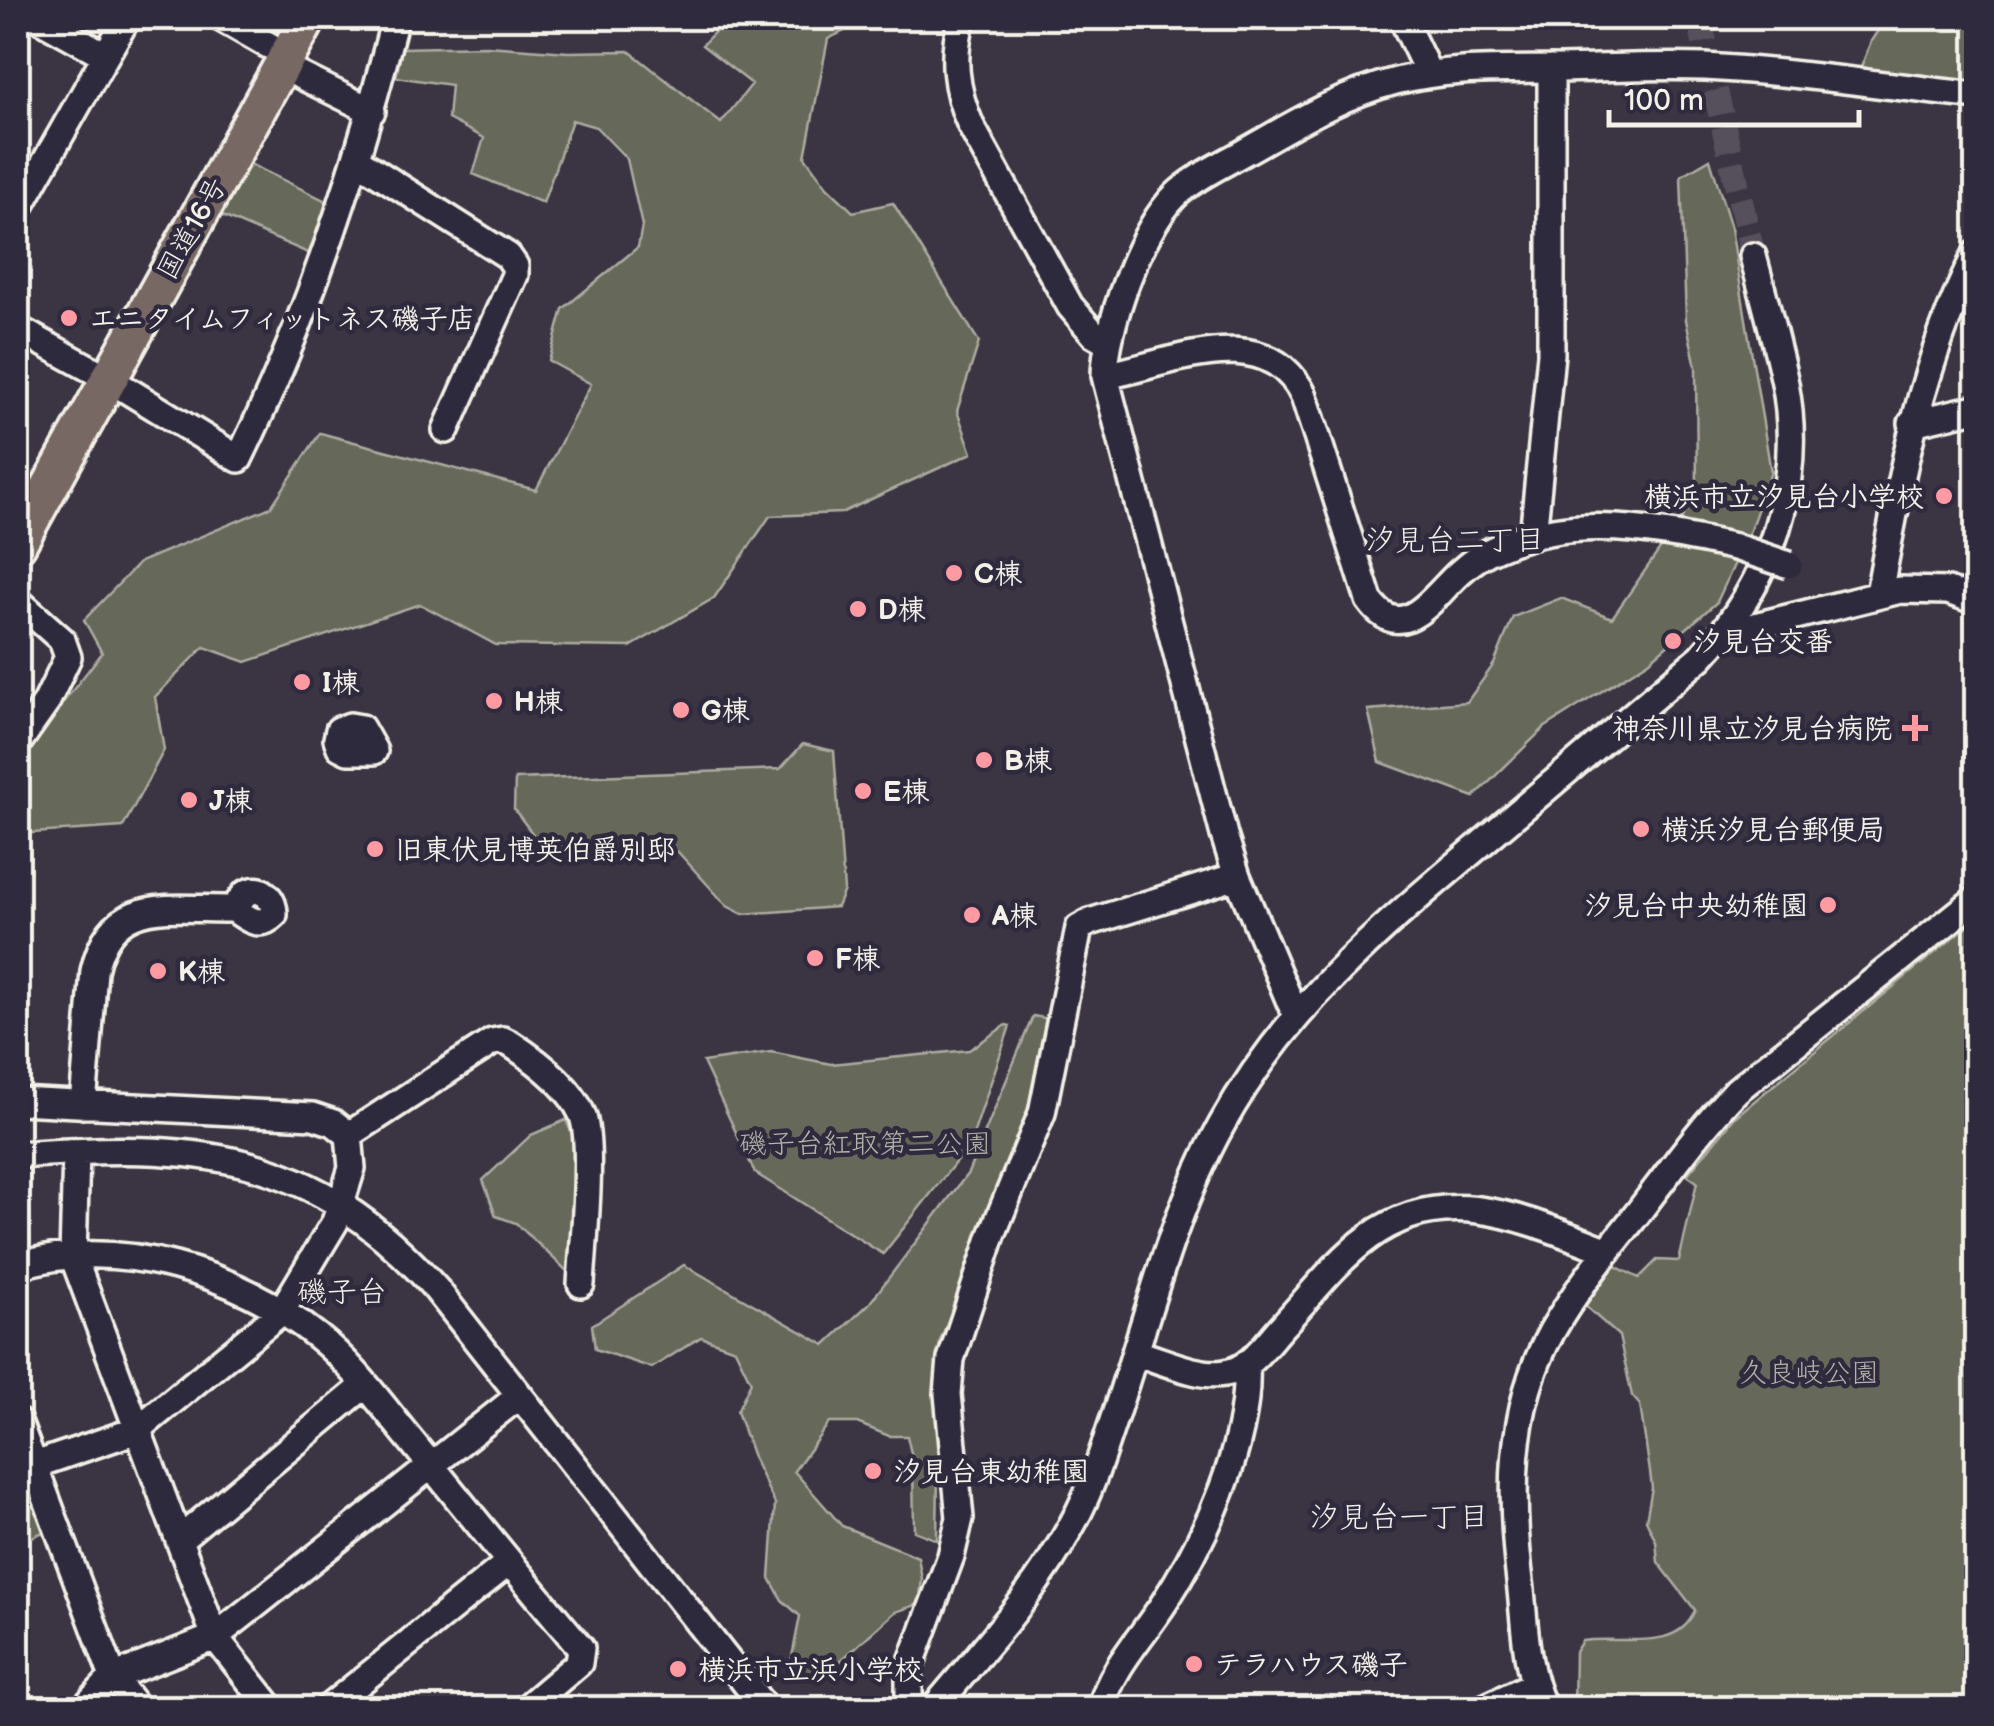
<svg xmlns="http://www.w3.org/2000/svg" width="1994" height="1726" viewBox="0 0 1994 1726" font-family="'Balsamiq Sans','Klee One',sans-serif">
	<rect width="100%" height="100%" fill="#3b3443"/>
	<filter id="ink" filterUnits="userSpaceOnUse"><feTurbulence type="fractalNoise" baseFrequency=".01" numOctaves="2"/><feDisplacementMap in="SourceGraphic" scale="20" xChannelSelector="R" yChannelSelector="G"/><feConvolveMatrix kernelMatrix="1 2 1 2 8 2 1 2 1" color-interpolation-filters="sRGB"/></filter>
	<g filter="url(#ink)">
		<!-- green -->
		<path fill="#66685a" stroke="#adaca1" stroke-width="2.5" d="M 728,18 L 914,18 L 861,23 L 828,39 L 805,157 L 827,187 L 853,212 L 893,203 L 979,342 L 957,411 L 972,453 L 841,513 L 770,516 L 714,598 L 630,647 L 496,645 L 420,604 L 246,662 L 204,647 L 155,697 L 164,750 L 123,827 L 18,834 L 18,760 L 102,653 L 84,620 L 140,562 L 271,507 L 320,433 L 536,490 L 591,384 L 549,361 L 563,309 L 638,247 L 642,226 L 627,159 L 596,127 L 572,120 L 543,203 L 473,174 L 484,138 L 448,119 L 451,85 L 396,77 L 402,48 L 487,46 L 568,52 L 629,51 L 721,123 L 752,84 L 702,45 Z
			M 1886,18 L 1976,18 L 1976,83 L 1860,70 L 1871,41 Z
			M 1710,159 L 1731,228 L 1771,472 L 1750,530 L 1717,602 L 1649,661 L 1544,728 L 1474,797 L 1380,762 L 1368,710 L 1467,702 L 1494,664 L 1513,617 L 1561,598 L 1612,618 L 1697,496 L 1696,367 L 1686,320 L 1681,176 Z
			M 244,161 L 330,203 L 315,256 L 218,214 Z
			M 803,744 L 834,751 L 844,890 L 837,907 L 743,914 L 727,906 L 678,852 L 649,845 L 571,861 L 547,853 L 514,809 L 515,779 L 780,769 Z
			M 1976,919 L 1976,1708 L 1574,1708 L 1575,1652 L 1582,1641 C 1618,1635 1679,1654 1695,1610 L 1658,1562 L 1656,1541 L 1646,1520 L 1652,1488 L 1650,1472 L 1640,1405 L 1632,1396 L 1619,1336 L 1585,1306 L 1615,1266 L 1639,1278 L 1657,1260 L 1679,1261 L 1697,1182 L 1687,1175 L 1736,1116 Z
			M 1033,1016 L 1050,1019 L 1026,1126 L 940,1341 L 937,1540 L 914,1531 L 913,1462 L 907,1436 L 889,1436 L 857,1423 L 829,1423 L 794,1471 L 842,1526 L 918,1557 L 922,1579 L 919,1604 L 895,1612 L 818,1681 L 790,1667 L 800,1616 L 782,1600 L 770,1578 L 775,1504 L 754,1460 L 737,1411 L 751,1382 L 735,1349 L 701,1337 L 652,1368 L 595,1349 L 592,1325 L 684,1265 L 825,1345 L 869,1304 L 968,1173 Z
			M 1006,1025 L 1010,1026 L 970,1144 L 883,1254 L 755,1173 L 703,1062 L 771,1052 L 831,1064 L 969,1050 Z
			M 566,1120 L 576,1143 L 569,1273 L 516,1223 L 496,1216 L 483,1180 L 531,1135 Z
			M 18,1451 L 48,1530 L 20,1542 L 18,1541 Z"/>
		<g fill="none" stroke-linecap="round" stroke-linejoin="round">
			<!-- minor-tunnel -->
			<path stroke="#57505c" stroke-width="25" stroke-dasharray="25 12" stroke-linecap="butt" d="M 1699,18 L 1753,256"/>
			<!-- minor casing -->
			<g stroke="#f4f1e8" stroke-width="32">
				<path id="minor" d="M 38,18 L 105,55
					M 221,18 L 270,46
					M 962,18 C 951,56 955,90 971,126 L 1070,306 L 1094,334 L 1108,342
					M 1402,18 L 1429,74
					M 281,66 L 372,111
					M 357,160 L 508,256 L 515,266 L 515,275 L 446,430
					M 18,210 L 127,18
					M 18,329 L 109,379 L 239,459 C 308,318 357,169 395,18
					M 1105,376 C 1170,364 1266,317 1304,396 L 1369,600 C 1403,648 1434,595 1460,572 C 1472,561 1484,553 1499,547 C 1574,513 1658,530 1735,547
					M 1912,423 L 1976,408
					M 1533,536 L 1551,354 L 1551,69
					M 1879,594 C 1900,476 1922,361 1976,254
					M 18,601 L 62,640 L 68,657 L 46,703 L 18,743
					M 1723,634 L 1900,590 L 1948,591 L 1976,601
					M 350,726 L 361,728 L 374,751 L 348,751 L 340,747 L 337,739 L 339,730 Z
					M 1296,1016 L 1237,876 L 1224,835 L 1105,376 C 1105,327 1140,231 1175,196 C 1195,177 1222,165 1246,151 C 1294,124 1341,95 1396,81 C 1450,67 1506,70 1561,69 C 1609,68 1658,65 1705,67 C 1796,72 1887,86 1976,96
					M 18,1101 L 313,1116 L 334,1123 L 349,1135 L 352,1168 L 335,1222 L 281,1312 L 137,1430 L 35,1465
					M 83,1105 L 94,971 C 111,893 170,910 234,909 C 235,907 244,895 245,894 C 262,883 275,900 274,915 C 260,929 247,919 234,909
					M 349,1135 L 492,1042 L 503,1040 L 511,1044 C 537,1061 569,1085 582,1114 C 594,1142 583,1248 581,1284
					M 76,1153 L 73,1256 L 215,1637 L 271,1708
					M 18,1155 C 195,1142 312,1148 437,1290 L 765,1708
					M 18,1266 C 116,1235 238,1273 317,1336 C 354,1365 383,1407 413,1443 C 469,1512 524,1581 581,1648 L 579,1663 L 526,1708
					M 1136,1353 C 1162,1360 1198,1378 1225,1373 C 1250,1370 1267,1342 1283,1325 C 1310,1296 1336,1261 1369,1237 C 1447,1180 1529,1221 1608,1251
					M 18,1422 L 113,1677 L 137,1708
					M 180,1539 L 365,1385
					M 84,1708 L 113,1677 L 215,1637 L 519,1396
					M 328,1708 L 508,1563
					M 913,1708 L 909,1696 L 909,1669 L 951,1556 L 960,1518 L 948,1394 L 951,1359 L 992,1235 L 1042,1113 L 1079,928 L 1090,922 L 1237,876
					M 934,1708 C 984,1648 1038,1590 1074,1521 C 1092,1488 1103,1450 1115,1415 C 1148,1317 1171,1216 1222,1124 C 1288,1004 1385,925 1488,838 C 1559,778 1630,718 1701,657 C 1771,583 1804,484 1785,383 C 1776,340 1764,298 1753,256
					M 1101,1708 C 1111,1668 1142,1637 1164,1603 C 1206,1538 1250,1443 1246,1365
					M 1484,1708 L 1533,1685
					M 1544,1708 C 1526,1672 1525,1630 1521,1590 C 1510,1503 1507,1410 1552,1331 C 1576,1289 1607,1252 1637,1214 C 1669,1172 1700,1128 1737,1090 L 1976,899"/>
			</g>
			<!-- highway casing -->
			<g stroke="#f4f1e8" stroke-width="42">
				<path id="highway" d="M 18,544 L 308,18"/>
			</g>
			<!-- minor -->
			<use href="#minor" stroke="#2f2a3d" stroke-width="25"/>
			<!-- highway -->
			<use href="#highway" stroke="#776864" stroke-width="35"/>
			<!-- minor-bridge casing -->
			<g stroke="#f4f1e8" stroke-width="32" stroke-linecap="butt">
				<path id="minor-bridge" d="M 1735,547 L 1789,565"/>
			</g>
			<!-- minor-bridge -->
			<use href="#minor-bridge" stroke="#2f2a3d" stroke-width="25"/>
		</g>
	</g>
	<!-- markers -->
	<g fill="#ff9aa2" stroke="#2f2a3d" stroke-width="4">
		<circle cx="69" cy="318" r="10"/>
		<circle cx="1944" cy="496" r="10"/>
		<circle cx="954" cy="573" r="10"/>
		<circle cx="858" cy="609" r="10"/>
		<circle cx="1673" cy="641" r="10"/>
		<circle cx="302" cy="682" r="10"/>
		<circle cx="494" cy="701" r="10"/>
		<circle cx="681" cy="710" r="10"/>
		<path d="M1910 713h10v10h10v10h-10v10h-10v-10h-10v-10h10z"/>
		<circle cx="984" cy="760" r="10"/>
		<circle cx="863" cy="791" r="10"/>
		<circle cx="189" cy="800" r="10"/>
		<circle cx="1641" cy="829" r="10"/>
		<circle cx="375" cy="849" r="10"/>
		<circle cx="1828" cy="905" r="10"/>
		<circle cx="972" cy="915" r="10"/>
		<circle cx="815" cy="958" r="10"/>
		<circle cx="158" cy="971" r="10"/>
		<circle cx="873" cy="1471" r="10"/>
		<circle cx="1194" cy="1664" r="10"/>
		<circle cx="678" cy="1669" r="10"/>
	</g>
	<g text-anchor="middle" stroke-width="9" stroke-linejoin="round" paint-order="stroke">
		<!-- street labels -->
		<g font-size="28" fill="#f4f1e8" stroke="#2f2a3d">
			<text transform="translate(191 228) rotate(-61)" y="10">国道16号</text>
		</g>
		<!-- poi labels -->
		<g font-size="28" font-weight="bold" fill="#f4f1e8" stroke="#2f2a3d" text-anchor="start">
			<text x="89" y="328">エニタイムフィットネス磯子店</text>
			<text x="1924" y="506" text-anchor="end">横浜市立汐見台小学校</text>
			<text x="974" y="583">C棟</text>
			<text x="878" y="619">D棟</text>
			<text x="1693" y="651">汐見台交番</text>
			<text x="322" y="692">I棟</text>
			<text x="514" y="711">H棟</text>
			<text x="701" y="720">G棟</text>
			<text x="1892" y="738" text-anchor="end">神奈川県立汐見台病院</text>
			<text x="1004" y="770">B棟</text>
			<text x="883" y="801">E棟</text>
			<text x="209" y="810">J棟</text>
			<text x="1661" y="839">横浜汐見台郵便局</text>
			<text x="395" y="859">旧東伏見博英伯爵別邸</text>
			<text x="1808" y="915" text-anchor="end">汐見台中央幼稚園</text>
			<text x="992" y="925">A棟</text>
			<text x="835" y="968">F棟</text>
			<text x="178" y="981">K棟</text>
			<text x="893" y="1481">汐見台東幼稚園</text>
			<text x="1214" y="1674">テラハウス磯子</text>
			<text x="698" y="1679">横浜市立浜小学校</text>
		</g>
		<!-- park labels -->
		<g font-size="28" fill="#b4b3a8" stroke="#2f2a3d">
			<text x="865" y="1153">磯子台紅取第二公園</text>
			<text x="1809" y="1382">久良岐公園</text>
		</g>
		<!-- neighbourhood labels -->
		<g font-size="30" fill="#f4f1e8" stroke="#2f2a3d">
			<text x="1455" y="550">汐見台二丁目</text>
			<text x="342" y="1302">磯子台</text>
			<text x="1399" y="1527">汐見台一丁目</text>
		</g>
	</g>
	<!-- margin -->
	<rect width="1994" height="1726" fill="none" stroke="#2f2a3d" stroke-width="60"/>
	<rect x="30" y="30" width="1934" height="1666" fill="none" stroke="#f4f1e8" stroke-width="4" filter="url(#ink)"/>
	<!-- scale -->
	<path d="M1609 110v15h250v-15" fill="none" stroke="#f4f1e8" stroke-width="5"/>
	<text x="1624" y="110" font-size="30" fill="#f4f1e8" stroke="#2f2a3d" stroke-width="8" paint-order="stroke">100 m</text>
</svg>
